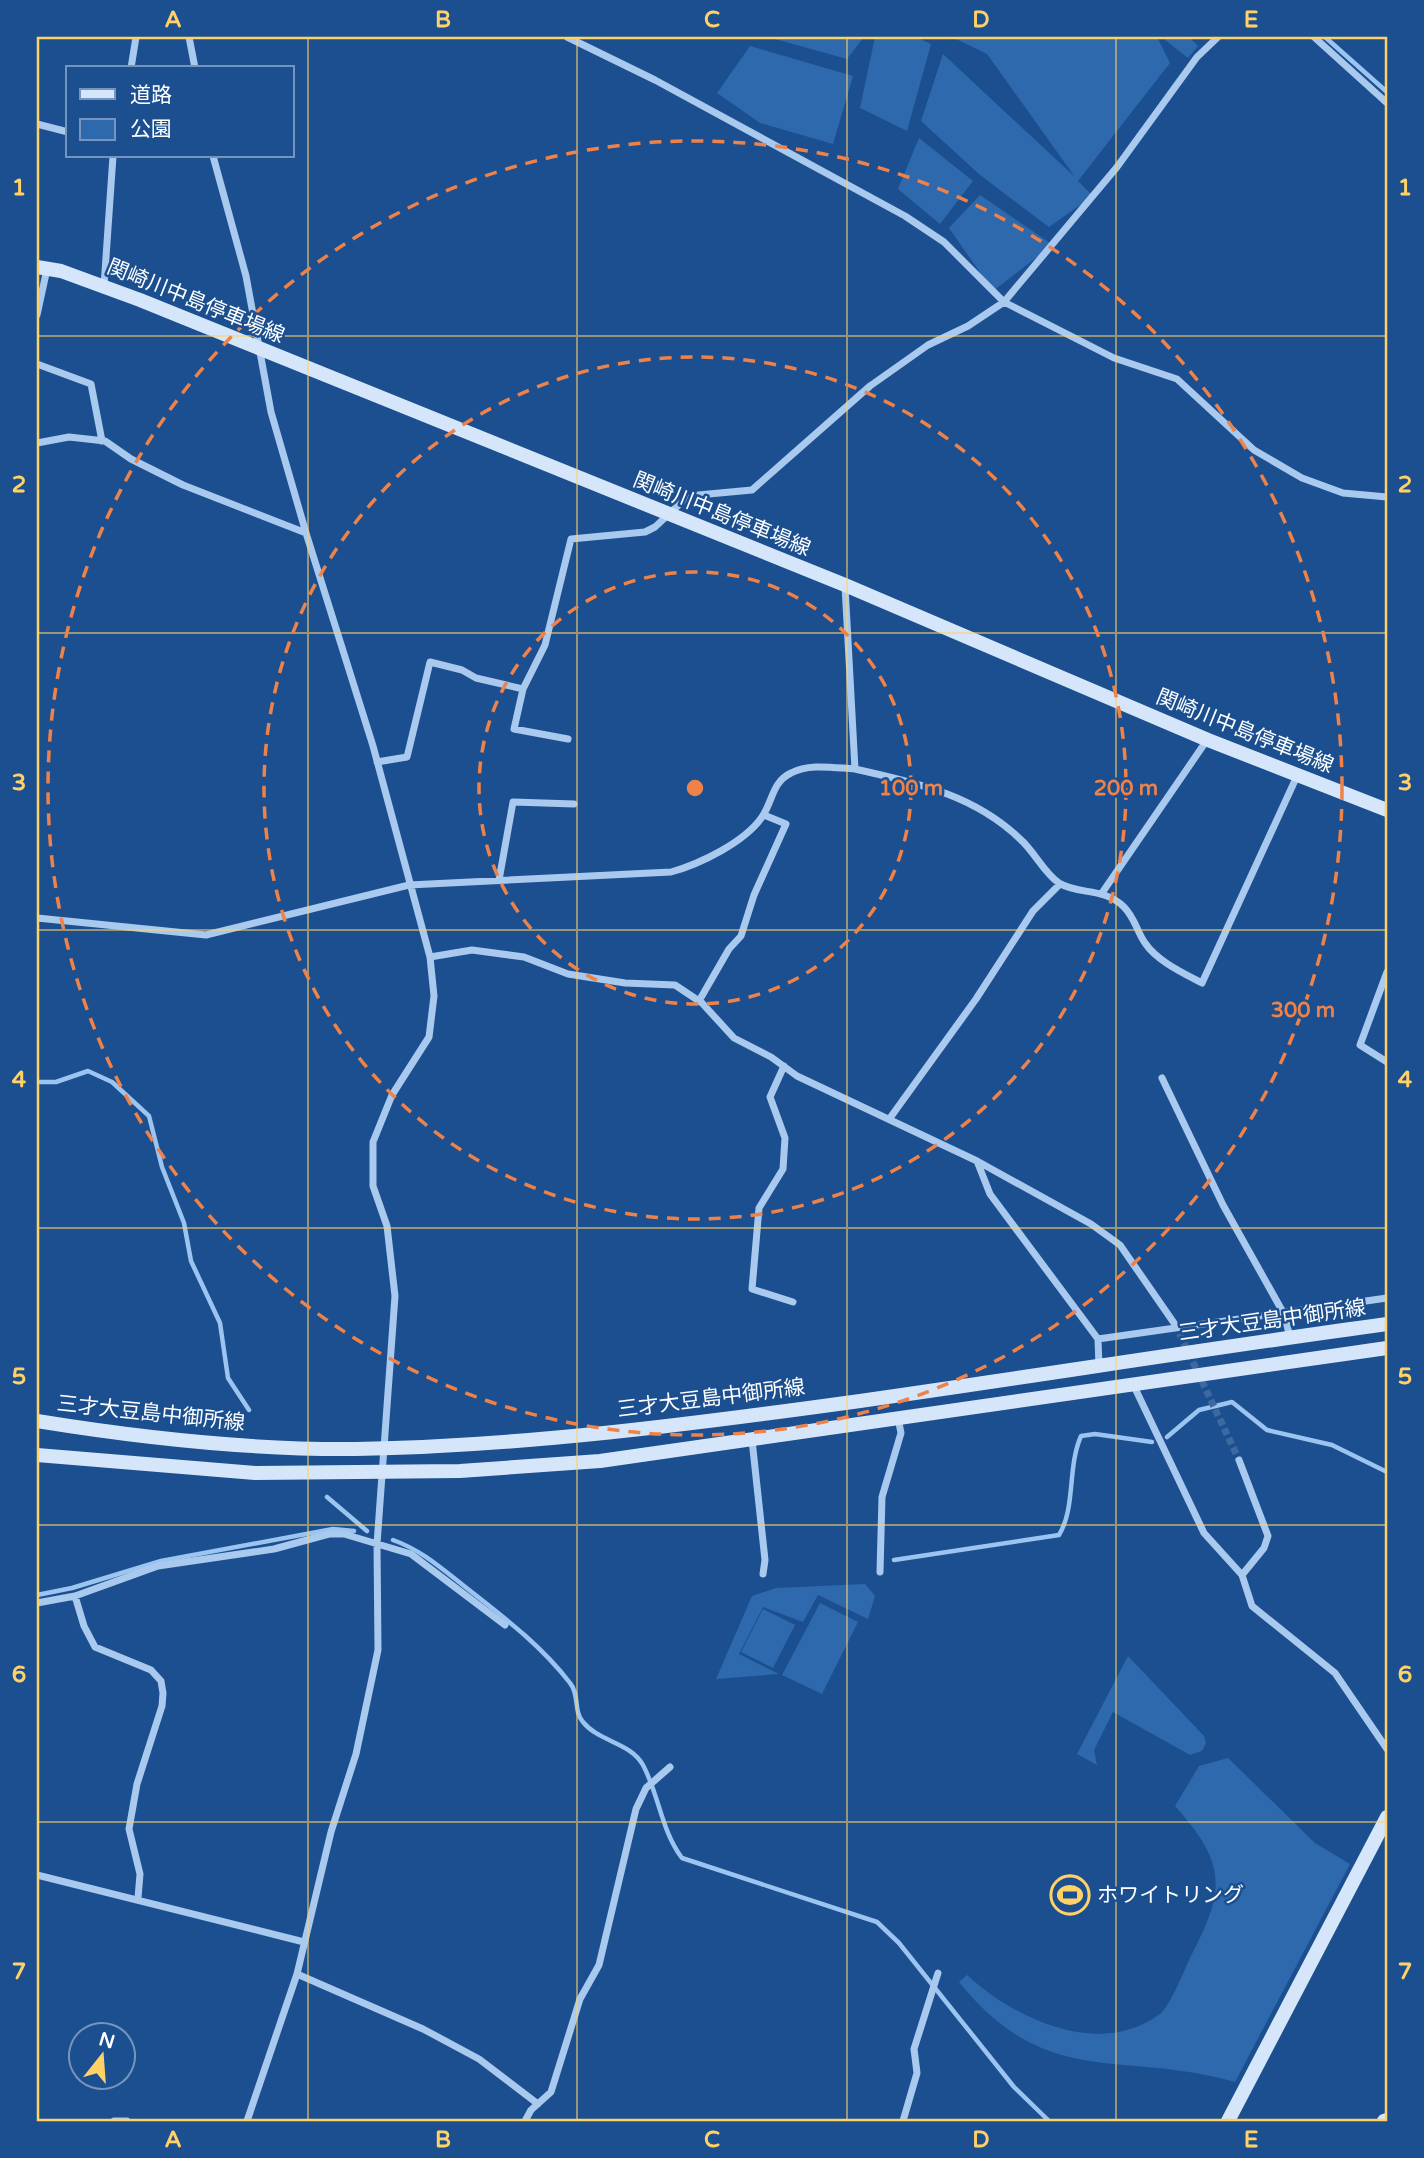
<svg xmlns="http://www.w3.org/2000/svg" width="1424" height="2158" viewBox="0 0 1424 2158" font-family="'Varela Round','Noto Sans JP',sans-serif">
	<rect width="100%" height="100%" fill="#1b4f8f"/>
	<!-- green -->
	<path fill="#2e69ad" d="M 776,37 L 864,37 L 847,59 L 775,39 Z
		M 875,37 L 916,37 L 931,44 L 907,131 L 860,108 Z
		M 952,37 L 1157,37 L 1170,63 L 1078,181 L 1093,196 L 1049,227 L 980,175 L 921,121 L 943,54 L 1075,177 L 987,54 Z
		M 1166,37 L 1189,37 L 1198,46 L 1188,58 L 1165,40 Z
		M 750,46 L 853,76 L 833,144 L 760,123 L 717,93 Z
		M 919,138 L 973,181 L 940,224 L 898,189 Z
		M 980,195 L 1053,245 L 993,291 L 949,228 Z
		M 865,1584 L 875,1596 L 868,1619 L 818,1595 L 803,1622 L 763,1607 L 739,1654 L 779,1674 L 716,1679 L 752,1596 L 776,1588 Z
		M 820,1603 L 858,1622 L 822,1694 L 782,1675 Z
		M 763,1609 L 795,1625 L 773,1668 L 741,1652 Z
		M 1128,1656 L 1204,1736 L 1206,1743 L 1202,1751 L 1190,1755 L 1113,1712 L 1094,1750 L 1097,1765 L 1077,1754 Z
		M 1228,1758 L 1315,1843 L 1350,1864 L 1235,2082 C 1121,2049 1047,2091 959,1982 L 967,1975 C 1015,2019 1099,2059 1160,2014 C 1170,2006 1184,1971 1190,1958 C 1225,1891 1228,1865 1175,1806 L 1199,1766 Z"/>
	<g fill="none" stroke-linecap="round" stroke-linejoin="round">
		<!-- stream -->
		<path stroke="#9cc4f0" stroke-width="4.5" d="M 1325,37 L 1387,92
			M 37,1082 L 56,1082 L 88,1071 L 112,1082 L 149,1116 L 162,1167 L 184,1223 L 191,1261 L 220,1323 L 228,1378 L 249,1410
			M 1167,1437 L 1199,1410 L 1232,1402 L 1267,1430 L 1332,1445 L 1387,1472
			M 327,1497 L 367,1531
			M 393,1540 C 421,1550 441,1568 464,1586 C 502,1616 540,1644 570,1683 C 580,1695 573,1711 583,1722 C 599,1742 630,1742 643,1765 C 659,1795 661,1830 682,1858 L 877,1922 L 899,1943 L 1014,2087 L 1049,2121
			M 894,1560 L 1059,1535 C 1076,1507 1067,1468 1081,1436 L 1095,1434 L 1152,1442
			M 37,1595 L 72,1588 L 161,1561 L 333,1529 L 354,1531"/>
		<!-- street-tunnel -->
		<path stroke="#3d69a0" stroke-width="7" stroke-dasharray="7 3.5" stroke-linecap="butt" d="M 1175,1324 L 1239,1460"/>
		<!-- street -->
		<path stroke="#a9c9ee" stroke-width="7" d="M 189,37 L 195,68
			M 567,37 L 655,80 L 905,216 L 944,242 L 1004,302 L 1114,358 L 1177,379 L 1254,450 L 1302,478 L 1343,493 L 1387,497
			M 1314,37 L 1387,103
			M 131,68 L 136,37
			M 37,124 L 68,132
			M 213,156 L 246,276 L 271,412 L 306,533 L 373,746 L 430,957 L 434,996 L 429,1037 L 392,1095 L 373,1142 L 373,1186 L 387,1226 L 395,1296 L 377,1544 L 378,1650 L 356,1754 L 331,1832 L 297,1974 L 247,2121
			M 104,286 L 113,156
			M 37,315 L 47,269
			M 37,364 L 91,384 L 102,441
			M 37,443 L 69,437 L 105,441 L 131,459 L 183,485 L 306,533
			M 568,739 L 514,729 L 523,689 L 545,645 L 571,539 L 645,532 L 655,527 L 684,500 L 698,495 L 752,490 L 870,386 L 928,345 L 968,326 L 1004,302 L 1117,167 L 1197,57 L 1218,37
			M 377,762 L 407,757 L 430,662 L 462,670 L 476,678 L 523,689
			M 855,769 C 916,783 973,794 1020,839 C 1034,851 1044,873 1059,883 C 1078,895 1104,887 1124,907 C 1135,918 1137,932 1145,943 C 1157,961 1183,973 1202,983 L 1297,776
			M 499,880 L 513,802 L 574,804
			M 1102,893 L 1207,740
			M 37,918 L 206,935 L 409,885 L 671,872 C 700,864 745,842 762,817 C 773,801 772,782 791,773 C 809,763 835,768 855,769 L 845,586
			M 430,957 L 472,950 L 524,957 L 568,974 L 625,983 L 675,985 L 702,1003 L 734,1038 L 771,1057 L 797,1076 L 977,1161 L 1091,1224 L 1120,1245 L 1174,1323
			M 1387,972 L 1360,1045 L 1387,1062
			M 699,1001 L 729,949 L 741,936 L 754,895 L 786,824 L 764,815
			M 784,1066 L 770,1097 L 785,1138 L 783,1169 L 759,1208 L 752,1289 L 793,1302
			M 1162,1078 L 1223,1205 L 1284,1314 L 1290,1337
			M 890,1118 L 976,999 L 1033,911 L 1060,884
			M 977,1161 L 990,1194 L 1098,1339 L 1099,1366
			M 1098,1339 L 1387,1298
			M 1133,1384 L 1204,1533 L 1242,1575 L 1252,1606 L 1335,1673 L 1387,1749
			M 752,1440 L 765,1560 L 763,1574
			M 1239,1460 L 1268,1536 L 1264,1548 L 1242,1575
			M 880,1572 L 882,1497 L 901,1433 L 898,1418
			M 75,1596 L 84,1626 L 95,1647 L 151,1670 L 161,1681 L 163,1693 L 162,1706 L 137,1784 L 129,1829 L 140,1874 L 138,1898
			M 37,1603 L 75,1596 L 158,1566 L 274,1549 L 329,1534 L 344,1534 L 411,1554 L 505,1625
			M 37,1875 L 304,1942
			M 297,1974 L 423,2029 L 479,2059 L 538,2104
			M 114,2121 L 127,2121
			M 525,2121 L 531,2110 L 551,2092 L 580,1999 L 599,1965 L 636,1809 L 646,1788 L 670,1767
			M 903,2121 L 917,2073 L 914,2049 L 938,1973"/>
		<!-- secondary -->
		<path stroke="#d6e6fa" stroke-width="14" d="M 37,267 L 61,271 L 140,300 L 845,585 L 1208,740 L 1387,810
			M 37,1421 C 142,1438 250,1450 356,1449 C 525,1446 693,1424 860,1401 C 1036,1376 1211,1348 1387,1324
			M 37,1455 L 255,1473 L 460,1471 L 600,1461 L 1387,1348
			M 1228,2121 L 1387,1817
			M 1384,2121 L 1387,2120"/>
	</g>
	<!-- grid -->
	<path fill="none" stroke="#ffd166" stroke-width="2" stroke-opacity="0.55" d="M 308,37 L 308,2121M 577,37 L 577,2121M 847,37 L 847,2121M 1116,37 L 1116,2121M 37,336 L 1387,336M 37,633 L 1387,633M 37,930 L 1387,930M 37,1228 L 1387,1228M 37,1525 L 1387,1525M 37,1822 L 1387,1822"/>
	<!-- distance rings -->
	<g fill="none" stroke="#ee8249" stroke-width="3.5" stroke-dasharray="12 9">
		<circle cx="695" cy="788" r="216"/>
		<circle cx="695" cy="788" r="431"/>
		<circle cx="695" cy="788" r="647"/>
	</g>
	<!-- icons -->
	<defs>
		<g id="stadium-ring" transform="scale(2.0125)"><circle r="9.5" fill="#1b4f8f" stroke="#ffd166" stroke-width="1.5"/><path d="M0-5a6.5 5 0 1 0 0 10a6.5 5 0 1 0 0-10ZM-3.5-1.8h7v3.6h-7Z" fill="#ffd166"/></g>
	</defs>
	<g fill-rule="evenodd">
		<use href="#stadium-ring" x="1070" y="1895"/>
	</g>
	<g text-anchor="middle" stroke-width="5" stroke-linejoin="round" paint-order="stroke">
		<!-- street labels -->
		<g font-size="21" fill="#fff" stroke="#1b4f8f">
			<text transform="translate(196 301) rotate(22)" y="7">関崎川中島停車場線</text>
			<text transform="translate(722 514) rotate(22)" y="7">関崎川中島停車場線</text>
			<text transform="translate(1245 731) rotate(22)" y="7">関崎川中島停車場線</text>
			<text transform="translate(1272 1320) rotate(-8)" y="7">三才大豆島中御所線</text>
			<text transform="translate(711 1398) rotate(-7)" y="7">三才大豆島中御所線</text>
			<text transform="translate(151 1413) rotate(6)" y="7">三才大豆島中御所線</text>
		</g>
		<!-- poi labels -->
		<g font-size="21" fill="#fff" stroke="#1b4f8f" text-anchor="start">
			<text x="1097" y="1902">ホワイトリング</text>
		</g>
	</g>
	<circle cx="695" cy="788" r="10" fill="#ee8249" stroke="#1b4f8f" stroke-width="3.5"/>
	<g font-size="21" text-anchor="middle" font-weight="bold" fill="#ee8249" stroke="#1b4f8f" stroke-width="5" stroke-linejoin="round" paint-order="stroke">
		<text x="911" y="795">100 m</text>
		<text x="1126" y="795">200 m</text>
		<text x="1303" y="1017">300 m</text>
	</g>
	<!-- border -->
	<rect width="1424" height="2158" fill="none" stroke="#1b4f8f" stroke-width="77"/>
	<!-- legend -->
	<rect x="66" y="66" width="228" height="91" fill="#1b4f8f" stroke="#7695bc" stroke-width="2"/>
	<rect x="80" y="89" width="35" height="10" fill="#d6e6fa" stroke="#7695bc" stroke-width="2"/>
	<text x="130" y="102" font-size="21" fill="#ffffff">道路</text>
	<rect x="80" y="119" width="35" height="21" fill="#2e69ad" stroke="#7695bc" stroke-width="2"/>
	<text x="130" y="136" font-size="21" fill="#ffffff">公園</text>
	<!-- north arrow -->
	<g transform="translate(102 2056) rotate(17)"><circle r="33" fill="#1b4f8f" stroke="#7695bc" stroke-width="2"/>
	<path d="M0-5L12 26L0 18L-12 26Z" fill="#ffd166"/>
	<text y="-10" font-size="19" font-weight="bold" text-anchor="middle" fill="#ffffff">N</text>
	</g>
	<rect x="38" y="38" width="1348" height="2082" fill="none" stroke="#ffd166" stroke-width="2.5"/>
	<g font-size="23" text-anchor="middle" font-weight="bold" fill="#ffd166">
		<text x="173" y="27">A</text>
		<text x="443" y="27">B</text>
		<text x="712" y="27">C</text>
		<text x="981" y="27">D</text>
		<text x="1251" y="27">E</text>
		<text x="19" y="195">1</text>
		<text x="1405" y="195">1</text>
		<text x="19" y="492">2</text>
		<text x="1405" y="492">2</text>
		<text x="19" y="790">3</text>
		<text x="1405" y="790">3</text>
		<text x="19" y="1087">4</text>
		<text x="1405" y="1087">4</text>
		<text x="19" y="1384">5</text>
		<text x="1405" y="1384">5</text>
		<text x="19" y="1682">6</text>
		<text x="1405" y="1682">6</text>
		<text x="19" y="1979">7</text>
		<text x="1405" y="1979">7</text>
		<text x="173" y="2147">A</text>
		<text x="443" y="2147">B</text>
		<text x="712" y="2147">C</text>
		<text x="981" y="2147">D</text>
		<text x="1251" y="2147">E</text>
	</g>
</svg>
